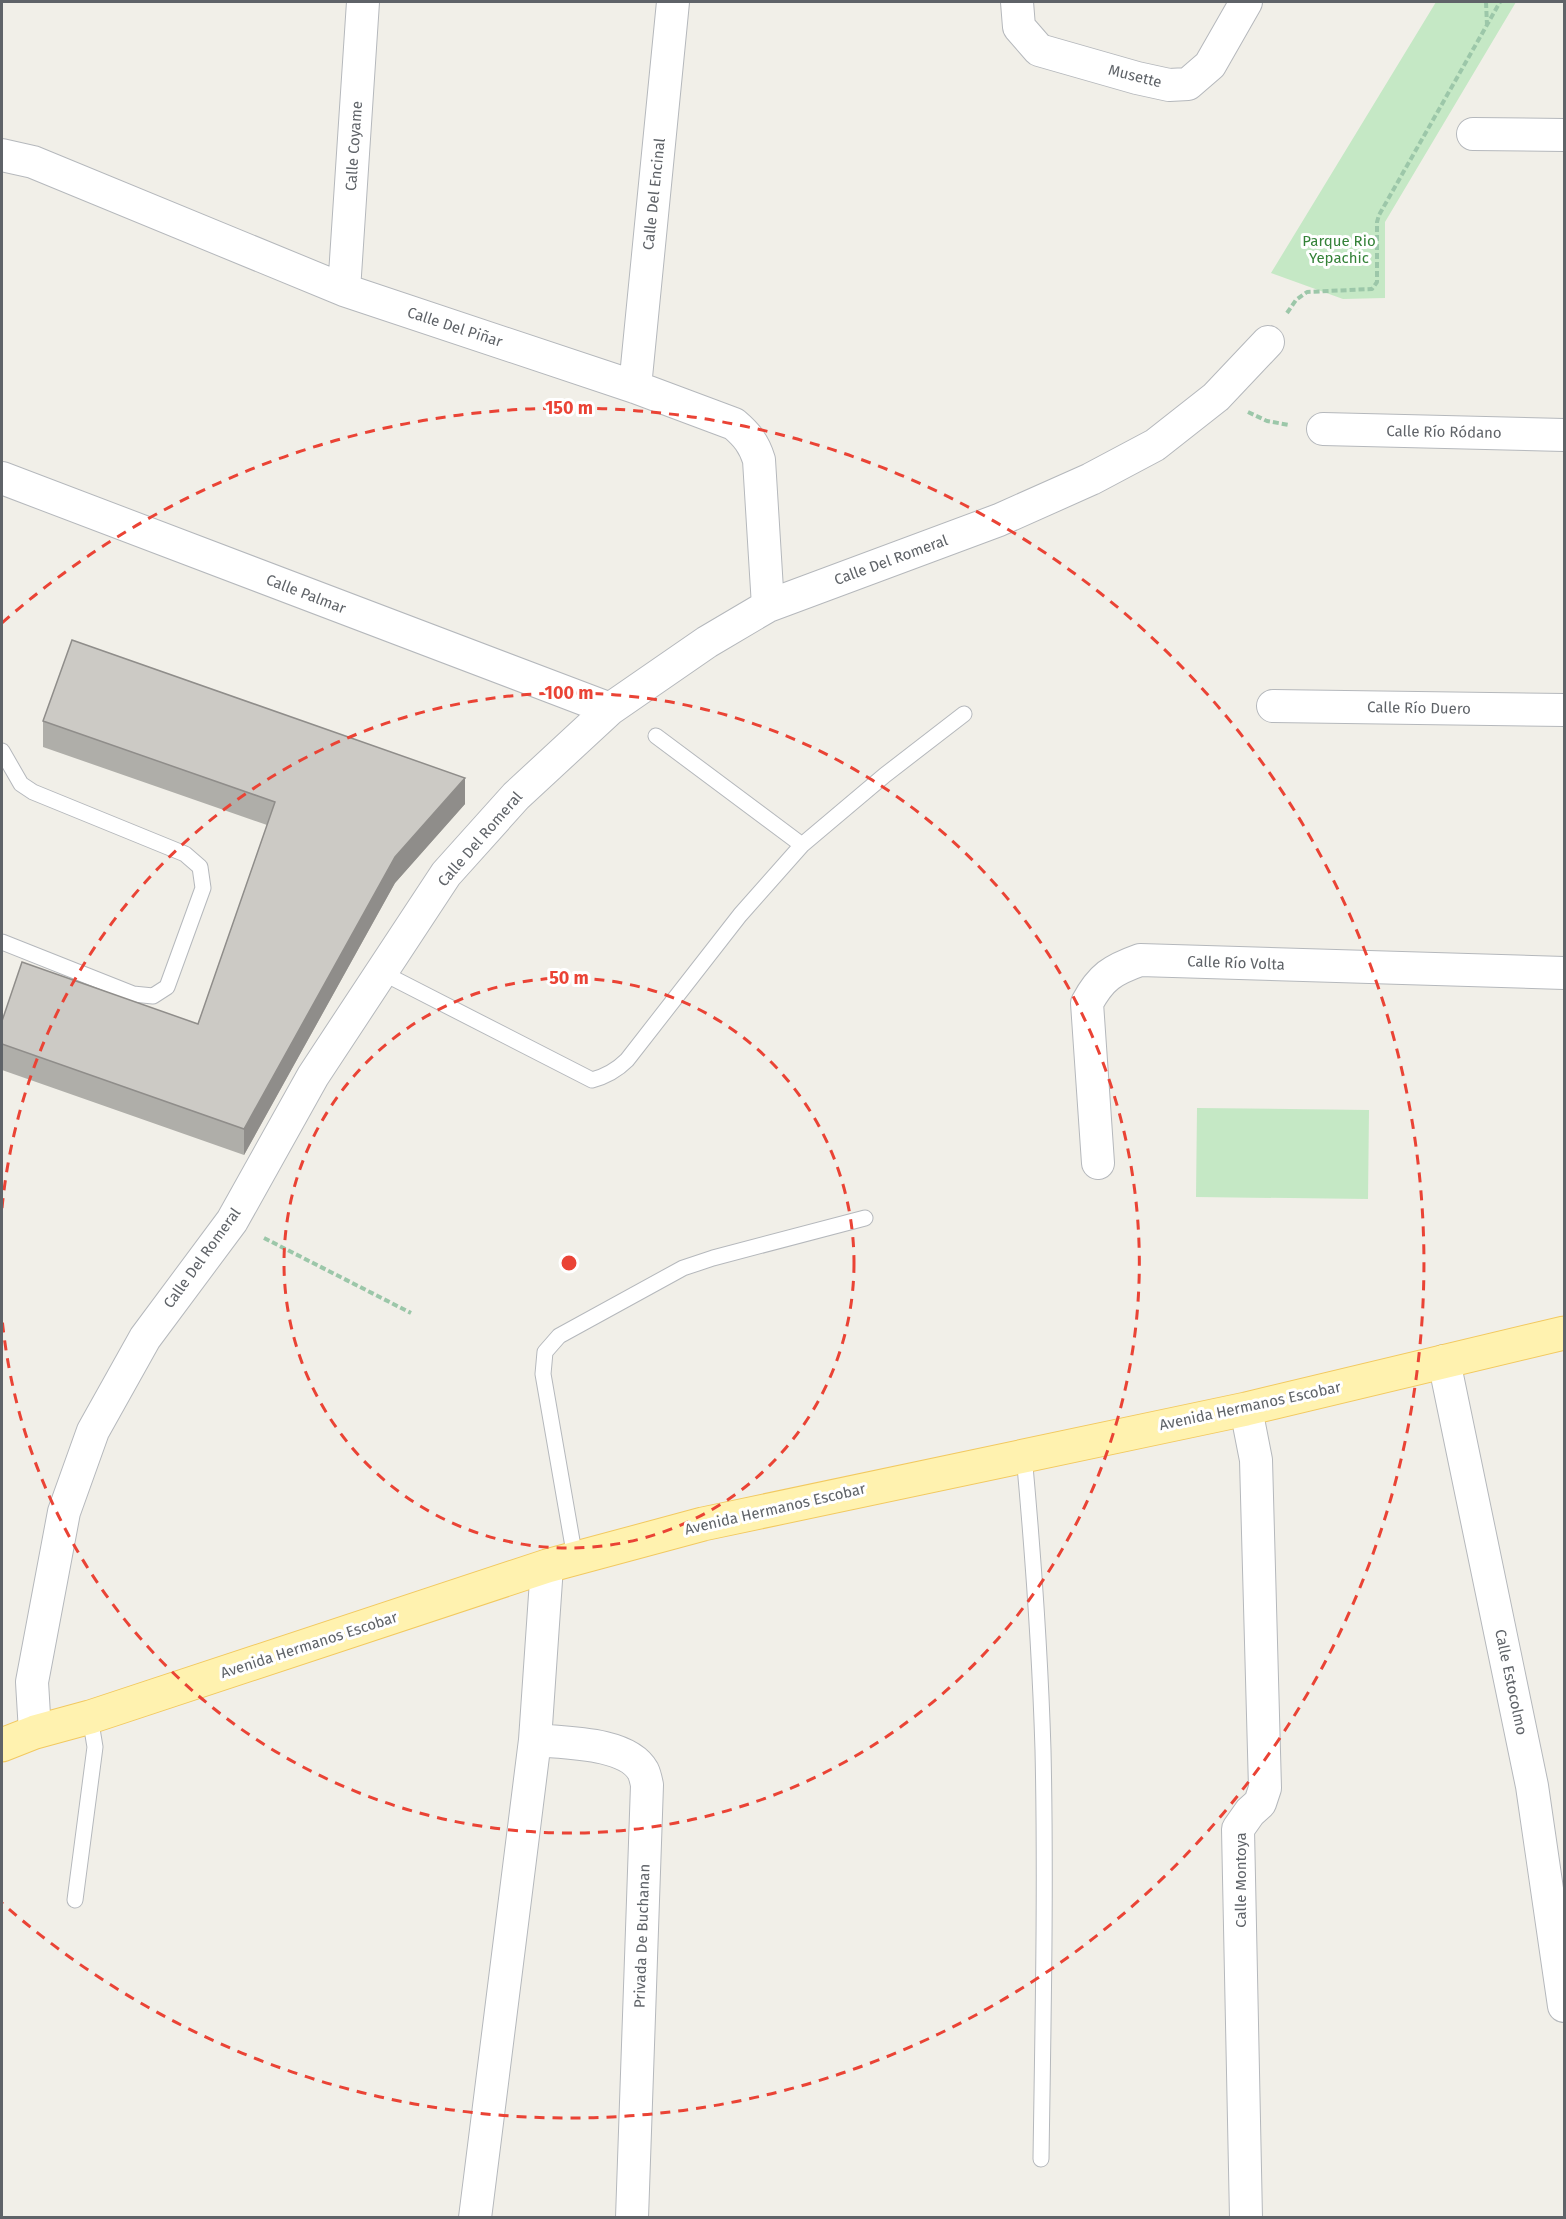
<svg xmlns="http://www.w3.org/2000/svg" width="1566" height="2219" viewBox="0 0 1566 2219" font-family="'Fira Sans',sans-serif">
	<rect width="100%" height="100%" fill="#f1efe8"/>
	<!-- green -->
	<path fill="#c5e8c5" d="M 1436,2 L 1516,2 L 1385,222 L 1385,298 L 1343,299 L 1271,273 Z
		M 1197,1108 L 1369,1110 L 1368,1199 L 1196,1197 Z"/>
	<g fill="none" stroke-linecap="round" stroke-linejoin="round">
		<!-- lane casing -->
		<g stroke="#b5b8bc" stroke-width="17">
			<path id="lane" d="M 656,736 L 802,845
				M 2,751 L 21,784 L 33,792 L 185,854 L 200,867 L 203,888 L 167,987 L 153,996 L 133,994 L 2,942
				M 381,972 L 592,1080 C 607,1076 617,1070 627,1060 L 740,915 L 802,845 L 885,775 L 964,714
				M 1024,1455 C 1033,1553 1040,1651 1043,1750 C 1046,1886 1043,2022 1041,2159
				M 575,1558 L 543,1374 L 545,1352 L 559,1336 L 683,1268 L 713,1258 L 865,1218
				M 75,1900 L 95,1747 L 90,1717"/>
		</g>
		<!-- street casing -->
		<g stroke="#b5b8bc" stroke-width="34">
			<path id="street" d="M 1017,2 L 1019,27 L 1039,50 L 1137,78 L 1169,85 L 1188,84 L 1210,65 L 1246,2
				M 1473,134 L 1564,135
				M 2,155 L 33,162 L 344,290 L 635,387 L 734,424 C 747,435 754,444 759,460 L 768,606
				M 344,290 L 363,2
				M 635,387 L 673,2
				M 1323,429 L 1564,435
				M 2,478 L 610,709
				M 1273,706 L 1564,710
				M 1098,1163 L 1087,1003 C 1101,977 1112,970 1140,960 L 1564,973
				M 1444,1361 L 1532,1786 L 1564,2006
				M 1246,1409 L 1256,1460 L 1265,1788 L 1260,1803 L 1250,1812 L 1238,1829 L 1246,2218
				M 35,1732 L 32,1682 L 64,1512 L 93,1431 L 145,1338 L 232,1221 L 313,1076 L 446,874 L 516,796 L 610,709 L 707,642 L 768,606 L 999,520 L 1091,479 L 1155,445 L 1216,397 L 1268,342
				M 535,1740 C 564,1743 627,1742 643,1771 C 645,1775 646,1780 647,1785 L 632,2218
				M 475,2218 L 535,1740 L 547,1566"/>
		</g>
		<!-- primary casing -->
		<g stroke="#f2c960" stroke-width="35">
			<path id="primary" d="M 2,1745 L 35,1732 L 90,1717 L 547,1566 L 703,1524 L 1246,1409 L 1564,1333"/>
		</g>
		<!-- path -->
		<path stroke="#9cc7a9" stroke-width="4" stroke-dasharray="6 3" stroke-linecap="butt" d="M 1486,2 L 1487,25
			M 1287,313 L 1296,300 L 1307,292 L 1372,289 L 1377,282 L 1377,222 L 1379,215 L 1500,2
			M 1248,412 L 1267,421 L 1289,425
			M 264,1238 L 411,1313"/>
		<!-- lane -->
		<use href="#lane" stroke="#fff" stroke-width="15"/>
		<!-- street -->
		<use href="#street" stroke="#fff" stroke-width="32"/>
		<!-- primary -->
		<use href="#primary" stroke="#fff2af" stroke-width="33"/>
	</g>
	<!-- wall -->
	<path fill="#afaea9" d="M 43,721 L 465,804 L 395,883 L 244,1155 L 2,1070 L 2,1021 L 198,1024 L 267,825 L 43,747 Z"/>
	<!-- shaded-wall -->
	<path fill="#8f8d8a" d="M 465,778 L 465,804 L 395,883 L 244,1155 L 244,1129 L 395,857 Z"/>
	<!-- building -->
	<path fill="#cccac5" stroke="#8f8d8a" stroke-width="1.5" d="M 72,640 L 465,778 L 395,857 L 244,1129 L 2,1044 L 2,1021 L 22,962 L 198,1024 L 275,802 L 43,721 Z"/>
	<!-- distance rings -->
	<g fill="none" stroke="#ea4335" stroke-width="3" stroke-dasharray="10 8">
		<circle cx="569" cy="1263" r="285"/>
		<path d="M2 1208A570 570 0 1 1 2 1318"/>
		<path d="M2 623A855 855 0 1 1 2 1903"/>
	</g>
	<g text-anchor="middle" stroke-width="6" stroke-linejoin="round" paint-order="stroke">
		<!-- street labels -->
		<g font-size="15" fill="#5f6368" stroke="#fff">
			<text transform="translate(1135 76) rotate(14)" y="5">Musette</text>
			<text transform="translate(354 146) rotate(-86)" y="5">Calle Coyame</text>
			<text transform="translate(654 194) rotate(-84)" y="5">Calle Del Encinal</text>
			<text transform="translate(455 327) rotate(18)" y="5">Calle Del Piñar</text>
			<text transform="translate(1444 432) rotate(1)" y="5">Calle Río Ródano</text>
			<text transform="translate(891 560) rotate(-20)" y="5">Calle Del Romeral</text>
			<text transform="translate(306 594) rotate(21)" y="5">Calle Palmar</text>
			<text transform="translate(1419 708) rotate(1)" y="5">Calle Río Duero</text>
			<text transform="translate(480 839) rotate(-49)" y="5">Calle Del Romeral</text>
			<text transform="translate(1236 963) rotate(2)" y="5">Calle Río Volta</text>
			<text transform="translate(202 1258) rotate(-54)" y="5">Calle Del Romeral</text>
			<text transform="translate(1250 1406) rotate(-12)" y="5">Avenida Hermanos Escobar</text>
			<text transform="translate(775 1509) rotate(-13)" y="5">Avenida Hermanos Escobar</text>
			<text transform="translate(309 1645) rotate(-18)" y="5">Avenida Hermanos Escobar</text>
			<text transform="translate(1511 1682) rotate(78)" y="5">Calle Estocolmo</text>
			<text transform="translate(1241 1880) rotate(-90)" y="5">Calle Montoya</text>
			<text transform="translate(642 1936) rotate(-88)" y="5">Privada De Buchanan</text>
		</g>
		<!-- park labels -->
		<g font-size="15" fill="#348238" stroke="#fff">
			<text x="1339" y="246">Parque Rio<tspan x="1339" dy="17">Yepachic</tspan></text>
		</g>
	</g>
	<circle cx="569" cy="1263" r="9" fill="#ea4335" stroke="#fff" stroke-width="3"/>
	<g font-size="18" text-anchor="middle" font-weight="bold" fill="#ea4335" stroke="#fff" stroke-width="6" stroke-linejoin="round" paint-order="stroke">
		<text x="569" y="414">150 m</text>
		<text x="569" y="699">100 m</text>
		<text x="569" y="984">50 m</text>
	</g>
	<!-- border -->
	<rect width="1566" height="2219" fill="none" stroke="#5f6368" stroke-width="6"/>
</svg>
